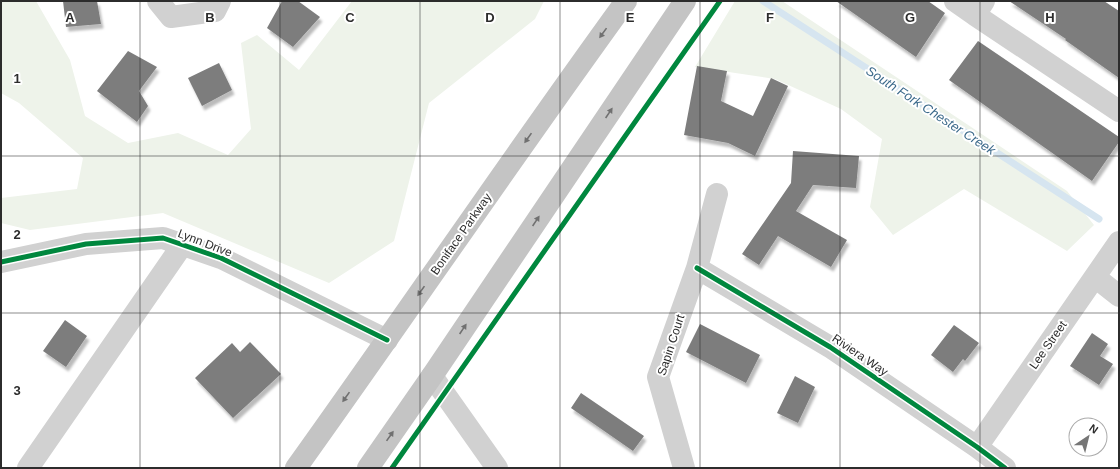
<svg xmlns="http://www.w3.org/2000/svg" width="1120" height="469" viewBox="0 0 1120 469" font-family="Helvetica,sans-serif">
	<defs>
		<filter id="shadow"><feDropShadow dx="2.5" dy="4.5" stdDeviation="1" flood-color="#0004"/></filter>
	</defs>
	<rect width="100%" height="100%" fill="#fff"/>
	<!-- green -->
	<path fill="#eef3ea" d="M 1,1 L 36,1 L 70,60 L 85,116 L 128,143 L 178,133 L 228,155 L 251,129 L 241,43 L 257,35 L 299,70 L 352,1 L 544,1 L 535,19 L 429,103 L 394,241 L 329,283 L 163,213 L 30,230 L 1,223 L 1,198 L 77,189 L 83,158 L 19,103 L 1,93 Z
		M 735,1 L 782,1 L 1067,191 L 1094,225 L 1067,251 L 964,189 L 893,235 L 870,207 L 882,139 L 841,109 L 775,79 L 695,67 Z"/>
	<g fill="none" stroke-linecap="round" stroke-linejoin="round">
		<!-- stream -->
		<path stroke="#d6e5f0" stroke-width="7" d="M 763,1 L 1099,219"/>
	</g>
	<!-- building -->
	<path fill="#7d7d7d" filter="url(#shadow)" d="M 63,1 L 97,1 L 101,24 L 66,27 Z
		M 282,1 L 298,1 L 320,17 L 293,47 L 267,28 Z
		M 836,1 L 928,1 L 945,13 L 916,57 Z
		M 1009,1 L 1104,1 L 1119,11 L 1119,78 L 1065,40 L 1066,39 Z
		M 978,41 L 1119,137 L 1119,142 L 1092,181 L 949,80 Z
		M 128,51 L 157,67 L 139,91 L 148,106 L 137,122 L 97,91 Z
		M 219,63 L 232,90 L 202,106 L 188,78 Z
		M 697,66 L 727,71 L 721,101 L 753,116 L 771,78 L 788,86 L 755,156 L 728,143 L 684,135 Z
		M 793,151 L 859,156 L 856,188 L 813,185 L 796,211 L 847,240 L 831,267 L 778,236 L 759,265 L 742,254 L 791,183 Z
		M 65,320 L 87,336 L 66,367 L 43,351 Z
		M 700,324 L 760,355 L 746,383 L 686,352 Z
		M 954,325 L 979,343 L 965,361 L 963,359 L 953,372 L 931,355 Z
		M 1092,333 L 1108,344 L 1100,356 L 1113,364 L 1099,385 L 1070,366 Z
		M 250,342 L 281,374 L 233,418 L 195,378 L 232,343 L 240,352 Z
		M 795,376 L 815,387 L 798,423 L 777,413 Z
		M 581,393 L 644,436 L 633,451 L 571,408 Z"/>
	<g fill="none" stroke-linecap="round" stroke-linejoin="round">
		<!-- minor -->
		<path stroke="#d1d1d1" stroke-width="22" d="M 158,1 L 171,17 L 215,11 L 220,1
			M 955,1 L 975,15 L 984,1
			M 975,15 L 1119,111
			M 1,262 L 86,244 L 163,238 L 221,258 L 387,340
			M 697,268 L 830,347 L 977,447 L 1005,468
			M 1095,277 L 1119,296
			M 432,376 L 497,468
			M 977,447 L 1119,242
			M 28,468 L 183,244
			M 684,468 L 658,377 L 697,268 L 717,194"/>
		<!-- major -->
		<path stroke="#c4c4c4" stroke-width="22" d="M 296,468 C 407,313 514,155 626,1
			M 368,468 L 432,376 L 685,1"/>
		<!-- cycleway casing -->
		<g stroke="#fff" stroke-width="8">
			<path id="cycleway" d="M 1,262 L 86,244 L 163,238 L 221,258 L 387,340
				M 697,268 L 830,347 L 977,447 L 1005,468
				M 392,468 L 720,1"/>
		</g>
		<!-- cycleway -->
		<use href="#cycleway" stroke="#00873e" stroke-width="5"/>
	</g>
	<!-- one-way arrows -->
	<defs><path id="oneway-solid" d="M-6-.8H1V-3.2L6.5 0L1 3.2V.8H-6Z"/></defs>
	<g fill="#707070">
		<use href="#oneway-solid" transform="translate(603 33) rotate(126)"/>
		<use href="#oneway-solid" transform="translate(609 113) rotate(-56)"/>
		<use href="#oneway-solid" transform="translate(528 138) rotate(125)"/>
		<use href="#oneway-solid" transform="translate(536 221) rotate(-56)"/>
		<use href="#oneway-solid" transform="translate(421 291) rotate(125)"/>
		<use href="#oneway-solid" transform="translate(463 329) rotate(-56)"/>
		<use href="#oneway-solid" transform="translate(346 397) rotate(125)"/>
		<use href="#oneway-solid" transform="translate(390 436) rotate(-55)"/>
	</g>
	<!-- grid -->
	<path fill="none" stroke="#2c2c2c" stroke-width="1" stroke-opacity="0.55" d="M 140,1 L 140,468M 280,1 L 280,468M 420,1 L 420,468M 560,1 L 560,468M 700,1 L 700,468M 840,1 L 840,468M 980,1 L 980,468M 1,156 L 1119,156M 1,313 L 1119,313"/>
	<g text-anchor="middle" stroke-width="4" stroke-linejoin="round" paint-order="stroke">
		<!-- street labels -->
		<g font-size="12" fill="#2c2c2c" stroke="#fff">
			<text transform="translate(461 234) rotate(-55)" y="4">Boniface Parkway</text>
			<text transform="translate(205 243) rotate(21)" y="4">Lynn Drive</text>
			<text transform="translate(671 345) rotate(-72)" y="4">Sapin Court</text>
			<text transform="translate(1048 345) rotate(-55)" y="4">Lee Street</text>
			<text transform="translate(860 355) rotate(34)" y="4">Riviera Way</text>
		</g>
		<!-- water labels -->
		<g font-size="13" font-style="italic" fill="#3c6a8b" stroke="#fff">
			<text transform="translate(931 110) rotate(33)" y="5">South Fork Chester Creek</text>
		</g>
	</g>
	<g font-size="13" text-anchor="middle" font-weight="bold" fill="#2c2c2c" stroke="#fff" stroke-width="4" stroke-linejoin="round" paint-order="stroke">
		<text x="70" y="22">A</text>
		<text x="210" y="22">B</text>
		<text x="350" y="22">C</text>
		<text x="490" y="22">D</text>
		<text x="630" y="22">E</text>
		<text x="770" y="22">F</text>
		<text x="910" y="22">G</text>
		<text x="1050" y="22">H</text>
		<text x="17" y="83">1</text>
		<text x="17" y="239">2</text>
		<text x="17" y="395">3</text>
	</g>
	<!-- border -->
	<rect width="1120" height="469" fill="none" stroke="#2c2c2c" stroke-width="4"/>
	<!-- north arrow -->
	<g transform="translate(1088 437) rotate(35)"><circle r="19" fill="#ffffff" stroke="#ababab"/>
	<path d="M0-3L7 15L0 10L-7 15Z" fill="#767676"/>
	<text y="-6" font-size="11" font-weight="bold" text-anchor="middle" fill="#2c2c2c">N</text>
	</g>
</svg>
